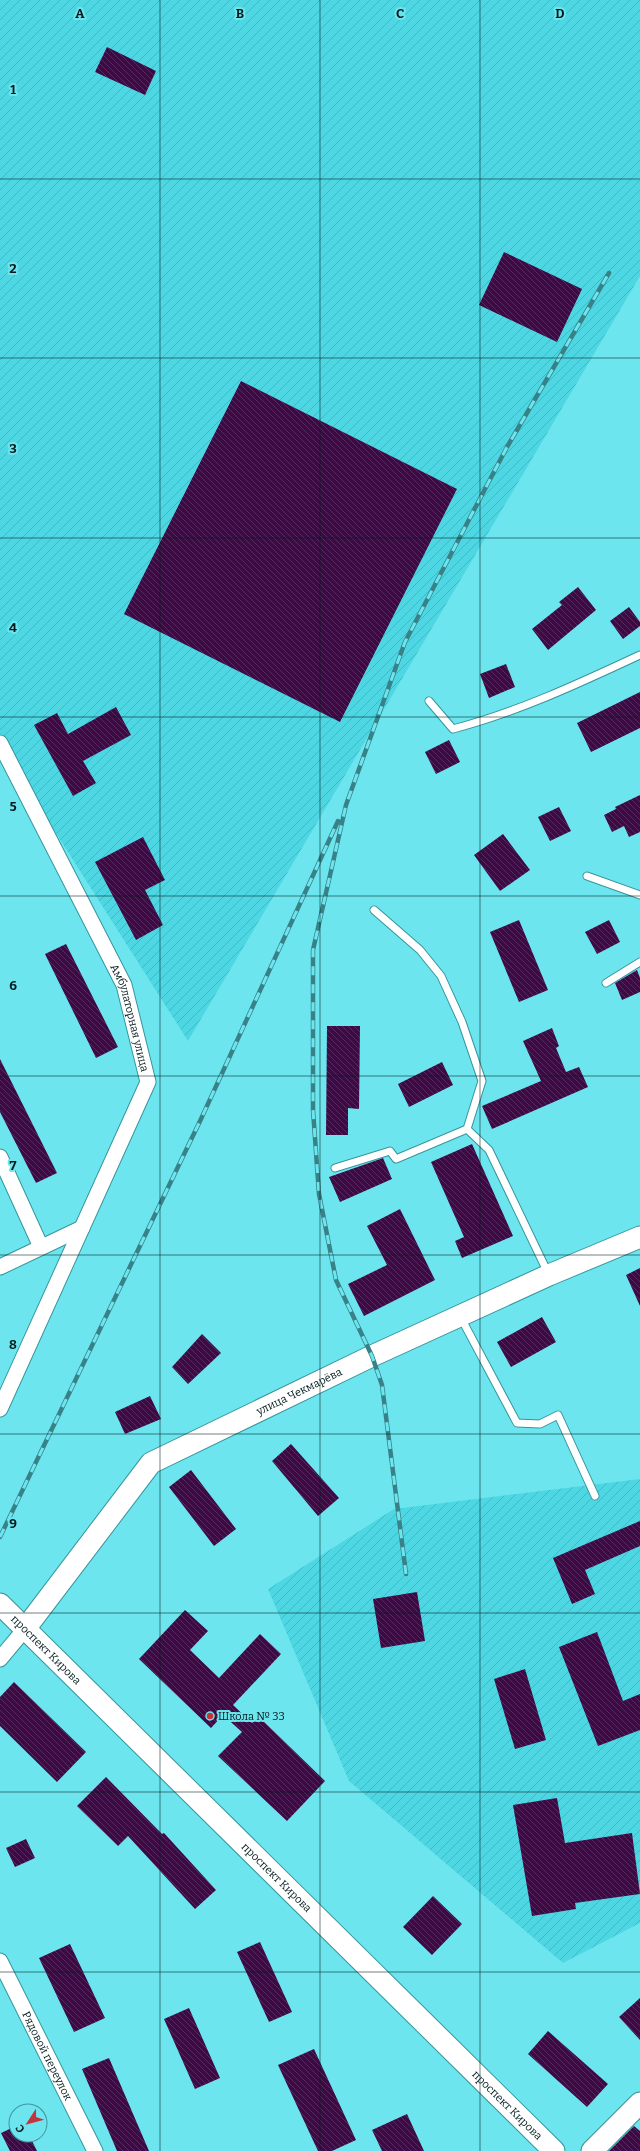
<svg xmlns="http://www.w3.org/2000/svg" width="640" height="2151" viewBox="0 0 640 2151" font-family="Bitter,serif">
	<defs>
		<pattern id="industrial-furrows" width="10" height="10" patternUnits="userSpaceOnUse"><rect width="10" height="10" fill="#4ed7e2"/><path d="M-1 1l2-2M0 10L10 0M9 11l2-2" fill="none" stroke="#42b8c1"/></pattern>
		<pattern id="building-back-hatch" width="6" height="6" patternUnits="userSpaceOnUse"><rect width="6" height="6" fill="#3e0a45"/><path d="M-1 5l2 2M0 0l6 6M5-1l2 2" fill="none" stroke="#552d5d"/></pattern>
	</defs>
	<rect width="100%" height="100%" fill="#6de5ef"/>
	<!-- industrial -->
	<path fill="url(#industrial-furrows)" d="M 0,0 L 640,0 L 640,276 L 188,1041 L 0,745 Z
		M 640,1479 L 640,1923 L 563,1963 L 349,1781 L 268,1589 L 394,1509 Z"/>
	<!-- building -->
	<path fill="url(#building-back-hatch)" d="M 107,47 L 156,71 L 145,95 L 95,72 Z
		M 504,252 L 582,289 L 557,342 L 479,305 Z
		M 241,381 L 457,489 L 340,722 L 124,614 Z
		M 578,587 L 596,610 L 548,650 L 532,629 L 562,605 L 559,602 Z
		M 629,607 L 640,622 L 640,626 L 623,639 L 610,621 Z
		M 506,664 L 515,687 L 489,698 L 480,674 Z
		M 640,692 L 640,728 L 591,752 L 577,723 Z
		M 116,707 L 131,735 L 83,761 L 96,783 L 73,796 L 34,725 L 57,713 L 68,734 Z
		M 449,740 L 460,762 L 436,774 L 425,752 Z
		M 640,795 L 640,832 L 629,837 L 624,826 L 612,832 L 604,815 L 616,809 L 615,807 Z
		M 559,807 L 571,831 L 550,841 L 538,817 Z
		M 503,834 L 530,870 L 500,891 L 474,855 Z
		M 143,837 L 165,880 L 145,890 L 163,925 L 136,940 L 95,862 Z
		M 519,920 L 548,990 L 519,1002 L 490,932 Z
		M 609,920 L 620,942 L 597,954 L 585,932 Z
		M 66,944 L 118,1047 L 96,1058 L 45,954 Z
		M 637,970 L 640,978 L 640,992 L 622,1000 L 615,983 Z
		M 327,1026 L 360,1026 L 359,1109 L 348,1108 L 348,1135 L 326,1135 Z
		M 552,1028 L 559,1046 L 556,1048 L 566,1072 L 579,1067 L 588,1087 L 492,1129 L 482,1106 L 541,1081 L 523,1041 Z
		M 0,1059 L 57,1173 L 36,1183 L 0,1112 Z
		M 442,1062 L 453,1085 L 409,1107 L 398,1084 Z
		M 472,1144 L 513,1236 L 462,1258 L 455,1241 L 464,1237 L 431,1162 Z
		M 383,1158 L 392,1179 L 340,1202 L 329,1177 Z
		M 400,1209 L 435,1280 L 364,1316 L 348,1284 L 387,1265 L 367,1226 Z
		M 640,1268 L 640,1306 L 626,1275 Z
		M 542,1317 L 556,1342 L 511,1367 L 497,1342 Z
		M 202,1334 L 221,1353 L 188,1384 L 172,1367 Z
		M 150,1396 L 161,1419 L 125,1434 L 115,1412 Z
		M 291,1444 L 339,1498 L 318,1516 L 272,1461 Z
		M 191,1470 L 236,1529 L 214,1546 L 169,1487 Z
		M 640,1521 L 640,1546 L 585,1570 L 595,1594 L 572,1604 L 553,1558 Z
		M 417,1592 L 425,1641 L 381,1648 L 373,1599 Z
		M 185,1610 L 208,1631 L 190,1650 L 219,1678 L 260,1634 L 281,1654 L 233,1705 L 252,1723 L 258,1716 L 325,1781 L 287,1821 L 218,1756 L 242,1732 L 223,1715 L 211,1728 L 139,1659 Z
		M 597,1632 L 623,1701 L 640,1694 L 640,1730 L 598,1746 L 559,1647 Z
		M 525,1669 L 546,1740 L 515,1749 L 494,1679 Z
		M 14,1682 L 86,1752 L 57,1782 L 0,1726 L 0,1697 Z
		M 106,1777 L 162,1834 L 164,1833 L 216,1890 L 195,1909 L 128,1836 L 118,1846 L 77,1806 Z
		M 557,1798 L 565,1843 L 632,1833 L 640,1894 L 575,1903 L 576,1909 L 532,1916 L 513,1805 Z
		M 26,1839 L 35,1858 L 15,1867 L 6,1848 Z
		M 433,1896 L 462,1924 L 432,1955 L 403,1927 Z
		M 260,1942 L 292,2012 L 269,2022 L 237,1952 Z
		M 70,1944 L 105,2018 L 74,2032 L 39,1958 Z
		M 640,1998 L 640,2040 L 619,2017 Z
		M 189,2008 L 220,2078 L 195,2089 L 164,2019 Z
		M 548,2031 L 608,2084 L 587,2107 L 528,2054 Z
		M 314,2049 L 356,2140 L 332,2151 L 318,2151 L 278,2065 Z
		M 109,2058 L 149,2151 L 117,2151 L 82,2069 Z
		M 407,2114 L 424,2151 L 382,2151 L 372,2130 Z
		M 16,2126 L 16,2135 L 29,2135 L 37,2151 L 10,2151 L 1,2133 Z
		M 634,2126 L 640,2131 L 640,2151 L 609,2151 Z"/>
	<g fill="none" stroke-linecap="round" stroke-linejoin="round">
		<!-- lane casing -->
		<g stroke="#37959c" stroke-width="9">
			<path id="lane" d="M 429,701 L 453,729 C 518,712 580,683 640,655
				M 587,876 L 640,895
				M 374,910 L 420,950 L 441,976 L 462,1022 L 482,1081 L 467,1129
				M 606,983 L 640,962
				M 335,1168 L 390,1151 L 396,1159 L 467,1129 L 489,1150 L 548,1273
				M 461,1318 L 517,1423 L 540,1424 L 558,1415 L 595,1496"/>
		</g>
		<!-- street casing -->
		<g stroke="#37959c" stroke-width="17">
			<g id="street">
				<path id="s1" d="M 0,743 L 124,985 L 148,1082 L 0,1409"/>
				<path d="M 0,1157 L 41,1247"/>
				<path d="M 0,1267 L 82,1228"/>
				<path d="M 0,1659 L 25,1629"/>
				<path id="s2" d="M 0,1961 L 95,2151"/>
			</g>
		</g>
		<!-- secondary casing -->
		<g stroke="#37959c" stroke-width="23">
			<g id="secondary">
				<path id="s3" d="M 0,1604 L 554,2151"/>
				<path id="s4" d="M 25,1629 L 151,1463 L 372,1356 L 549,1275 L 640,1237"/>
				<path d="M 592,2151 L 640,2103"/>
			</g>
		</g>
		<!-- lane -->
		<use href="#lane" stroke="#fff" stroke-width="7"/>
		<!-- street -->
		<use href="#street" stroke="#fff" stroke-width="15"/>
		<!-- secondary -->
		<use href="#secondary" stroke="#fff" stroke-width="21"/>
		<!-- rail casing -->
		<g stroke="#388187" stroke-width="4.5">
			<path id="rail" d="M 0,1537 L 201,1119 L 338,821
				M 406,1574 L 382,1385 L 372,1356 L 336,1280 L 319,1194 L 313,1110 L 313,950 L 346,805 L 405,642 L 507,447 L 609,273"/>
		</g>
		<!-- rail -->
		<use href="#rail" stroke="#6de5ef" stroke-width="3" stroke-dasharray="9" stroke-linecap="butt"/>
	</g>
	<!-- grid -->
	<path fill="none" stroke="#011a1c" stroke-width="1" stroke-opacity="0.55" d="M 160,0 L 160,2151M 320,0 L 320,2151M 480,0 L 480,2151M 0,179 L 640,179M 0,358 L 640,358M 0,538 L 640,538M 0,717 L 640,717M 0,896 L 640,896M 0,1076 L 640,1076M 0,1255 L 640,1255M 0,1434 L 640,1434M 0,1613 L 640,1613M 0,1792 L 640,1792M 0,1972 L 640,1972"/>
	<!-- markers -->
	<circle fill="#c4343d" stroke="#6de5ef" stroke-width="1.5" cx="210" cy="1716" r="4"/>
	<g text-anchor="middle" stroke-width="4" stroke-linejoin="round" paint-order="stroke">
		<!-- street labels -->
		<g font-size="11" fill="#011a1c" stroke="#6de5ef">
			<text dy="4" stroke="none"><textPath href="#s1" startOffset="305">Амбулаторная улица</textPath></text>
			<text dy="4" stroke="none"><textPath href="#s4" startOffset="373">улица Чекмарёва</textPath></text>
			<text dy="4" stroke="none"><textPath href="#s3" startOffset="65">проспект Кирова</textPath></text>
			<text dy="4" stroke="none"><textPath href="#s3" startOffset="389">проспект Кирова</textPath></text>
			<text dy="4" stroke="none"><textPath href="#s2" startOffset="106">Рядовой переулок</textPath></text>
			<text dy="4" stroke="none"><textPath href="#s3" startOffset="713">проспект Кирова</textPath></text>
		</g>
		<!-- poi labels -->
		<g font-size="11" fill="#011a1c" stroke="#6de5ef" text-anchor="start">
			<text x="218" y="1720">Школа № 33</text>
		</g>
	</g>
	<g font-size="13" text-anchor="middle" font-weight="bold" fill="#011a1c" stroke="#6de5ef" stroke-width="4" stroke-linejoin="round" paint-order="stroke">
		<text x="80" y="18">A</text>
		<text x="240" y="18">B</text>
		<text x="400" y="18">C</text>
		<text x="560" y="18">D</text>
		<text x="13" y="94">1</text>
		<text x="13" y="273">2</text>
		<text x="13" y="453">3</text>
		<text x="13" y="632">4</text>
		<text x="13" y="811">5</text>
		<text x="13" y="990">6</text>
		<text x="13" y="1170">7</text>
		<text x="13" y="1349">8</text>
		<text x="13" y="1528">9</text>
	</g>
	<!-- north arrow -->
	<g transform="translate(28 2123) rotate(234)"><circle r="19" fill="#6de5ef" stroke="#42949b"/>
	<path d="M0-3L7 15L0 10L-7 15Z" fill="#c4343d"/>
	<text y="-6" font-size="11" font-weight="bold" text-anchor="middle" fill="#011a1c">С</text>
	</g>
</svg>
